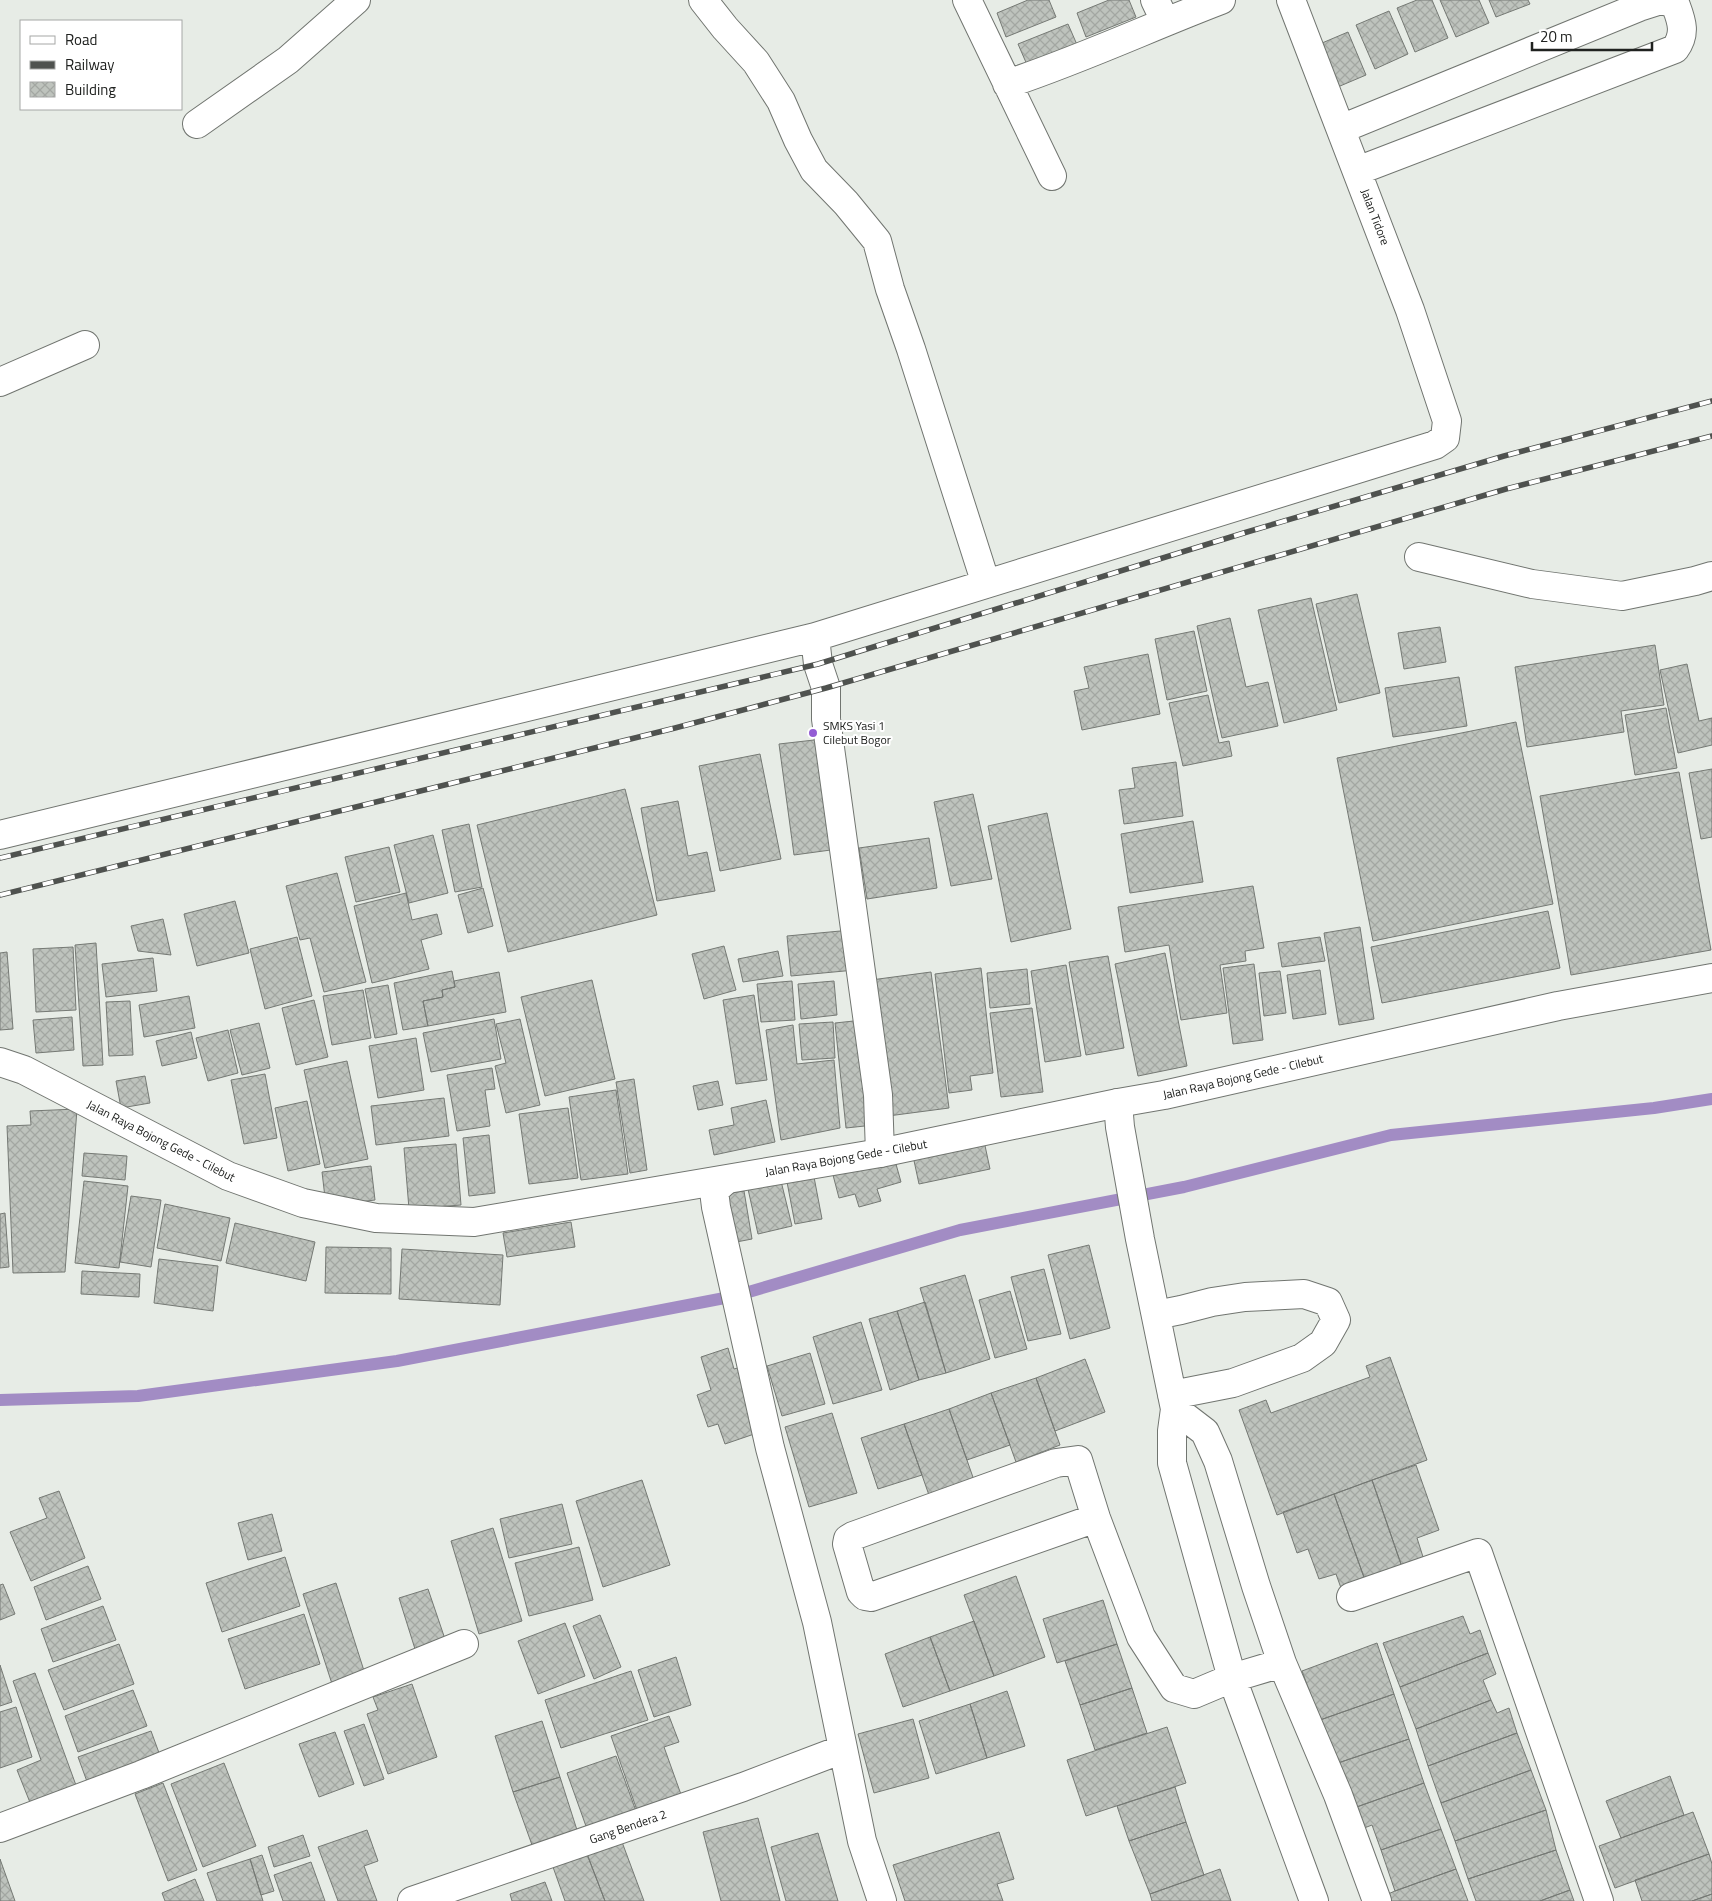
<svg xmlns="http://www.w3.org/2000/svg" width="1712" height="1901" viewBox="0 0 1712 1901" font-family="'Titillium Web',sans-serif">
	<defs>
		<pattern id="building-cross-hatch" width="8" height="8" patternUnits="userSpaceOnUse" patternTransform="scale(1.25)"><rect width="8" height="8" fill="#bec3bd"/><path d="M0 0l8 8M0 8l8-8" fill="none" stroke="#a3a7a2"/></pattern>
	</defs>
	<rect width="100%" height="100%" fill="#e7ece6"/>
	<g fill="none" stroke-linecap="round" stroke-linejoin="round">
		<!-- stream -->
		<path stroke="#a28cc4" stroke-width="12" d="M 0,1400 L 138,1396 L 397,1361 L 735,1296 L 960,1230 L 1184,1187 L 1391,1135 L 1654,1108 L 1712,1099"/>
	</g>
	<!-- building -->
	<path fill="url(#building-cross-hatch)" stroke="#757974" d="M 1028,0 L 1049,0 L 1056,17 L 1006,37 L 997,13 Z
		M 1109,0 L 1129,0 L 1136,17 L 1086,37 L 1077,13 Z
		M 1417,0 L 1432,0 L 1448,38 L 1415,52 L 1397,8 Z
		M 1440,0 L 1479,0 L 1489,23 L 1456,37 Z
		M 1489,0 L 1528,0 L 1530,4 L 1496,17 Z
		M 1389,11 L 1408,54 L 1375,69 L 1356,25 Z
		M 1068,24 L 1078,47 L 1028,67 L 1018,44 Z
		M 1348,32 L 1366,75 L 1333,89 L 1315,46 Z
		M 1357,594 L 1380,693 L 1339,703 L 1316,604 Z
		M 1311,598 L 1337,710 L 1284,723 L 1258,610 Z
		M 1230,618 L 1246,687 L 1268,682 L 1278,726 L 1222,738 L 1197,626 Z
		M 1440,627 L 1446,662 L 1404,669 L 1398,633 Z
		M 1194,631 L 1207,691 L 1167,700 L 1155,639 Z
		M 1655,645 L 1664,705 L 1621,711 L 1624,732 L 1527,747 L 1515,667 Z
		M 1148,654 L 1160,714 L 1082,730 L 1074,691 L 1089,688 L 1084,667 Z
		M 1687,664 L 1699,721 L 1712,718 L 1712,745 L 1678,753 L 1660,670 Z
		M 1459,677 L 1467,726 L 1393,737 L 1385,688 Z
		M 1208,695 L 1219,743 L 1229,741 L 1232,756 L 1183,766 L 1169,703 Z
		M 1666,708 L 1677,768 L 1635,775 L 1625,715 Z
		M 1516,722 L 1553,904 L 1373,941 L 1337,758 Z
		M 823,739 L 838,849 L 794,855 L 779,744 Z
		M 760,754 L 781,859 L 720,871 L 699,766 Z
		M 1176,762 L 1183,816 L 1124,824 L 1119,790 L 1135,788 L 1132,768 Z
		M 1712,769 L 1712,837 L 1701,839 L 1689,773 Z
		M 1679,772 L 1711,950 L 1571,975 L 1540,796 Z
		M 625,789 L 657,915 L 508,952 L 477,825 Z
		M 973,794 L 992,879 L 951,886 L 934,802 Z
		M 678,801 L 688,856 L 707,852 L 715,891 L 657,901 L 641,808 Z
		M 1047,813 L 1071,929 L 1011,942 L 988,826 Z
		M 1193,821 L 1203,882 L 1130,893 L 1121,834 Z
		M 469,824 L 482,887 L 455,892 L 442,830 Z
		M 433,835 L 448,893 L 409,903 L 394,845 Z
		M 929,838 L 937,888 L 867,899 L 859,848 Z
		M 389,847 L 400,892 L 356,902 L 345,857 Z
		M 337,873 L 366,982 L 324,992 L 310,938 L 300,940 L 286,886 Z
		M 1253,886 L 1264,948 L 1245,951 L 1246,961 L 1220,965 L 1227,1013 L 1181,1020 L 1169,945 L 1125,952 L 1118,907 Z
		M 483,888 L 493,926 L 468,933 L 458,895 Z
		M 406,893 L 412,920 L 437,914 L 442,934 L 421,940 L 429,969 L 372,983 L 354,906 Z
		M 235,901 L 249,953 L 197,966 L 184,914 Z
		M 1548,911 L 1560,968 L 1382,1003 L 1371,947 Z
		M 163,919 L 171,955 L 138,951 L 131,926 Z
		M 1360,927 L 1374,1019 L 1339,1025 L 1324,933 Z
		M 851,930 L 855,970 L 791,976 L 787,936 Z
		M 297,937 L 312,996 L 265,1009 L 250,949 Z
		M 1320,937 L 1325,961 L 1282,967 L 1278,943 Z
		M 96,943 L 103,1065 L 83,1066 L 75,945 Z
		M 724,946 L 736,990 L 704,999 L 692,954 Z
		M 73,947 L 76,1010 L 36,1012 L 33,949 Z
		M 778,951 L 783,976 L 743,982 L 738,959 Z
		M 7,952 L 13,1029 L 0,1030 L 0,953 Z
		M 1165,953 L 1187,1066 L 1138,1076 L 1115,964 Z
		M 1108,956 L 1124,1048 L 1086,1055 L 1069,962 Z
		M 153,958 L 157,991 L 106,997 L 102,964 Z
		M 1254,964 L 1263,1040 L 1233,1044 L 1223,968 Z
		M 1066,965 L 1081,1056 L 1045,1062 L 1031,971 Z
		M 981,968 L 993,1073 L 970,1076 L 972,1090 L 949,1093 L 935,974 Z
		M 1027,969 L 1030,1004 L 990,1008 L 987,973 Z
		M 1320,970 L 1326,1014 L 1293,1019 L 1287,975 Z
		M 452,971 L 455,987 L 442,990 L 443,997 L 423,1001 L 428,1026 L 403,1030 L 394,983 Z
		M 1280,971 L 1286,1013 L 1264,1016 L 1259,973 Z
		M 499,972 L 506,1012 L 428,1026 L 423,1001 L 443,997 L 442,990 L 455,987 L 454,981 Z
		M 931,972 L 949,1108 L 888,1116 L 871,980 Z
		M 592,980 L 615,1079 L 545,1096 L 521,997 Z
		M 792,981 L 795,1020 L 761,1022 L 757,984 Z
		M 834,981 L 837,1015 L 801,1019 L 798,984 Z
		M 388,985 L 397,1034 L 375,1038 L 365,989 Z
		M 363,990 L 371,1038 L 332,1045 L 323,996 Z
		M 754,995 L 767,1080 L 736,1084 L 723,1000 Z
		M 189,996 L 195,1028 L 144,1037 L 139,1005 Z
		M 314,1000 L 328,1057 L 296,1065 L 282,1008 Z
		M 130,1001 L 133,1055 L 109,1056 L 106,1002 Z
		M 1032,1008 L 1043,1092 L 1001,1097 L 990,1013 Z
		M 72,1017 L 74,1050 L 36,1053 L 33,1020 Z
		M 494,1019 L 501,1059 L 431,1072 L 423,1033 Z
		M 520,1019 L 540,1105 L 506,1113 L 495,1066 L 506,1063 L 496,1024 Z
		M 863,1020 L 874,1125 L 846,1128 L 835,1023 Z
		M 833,1022 L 835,1058 L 802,1060 L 799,1024 Z
		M 259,1023 L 270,1068 L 242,1075 L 230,1030 Z
		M 793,1025 L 797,1064 L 834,1060 L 840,1128 L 781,1140 L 766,1030 Z
		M 228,1030 L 238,1073 L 208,1081 L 196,1038 Z
		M 191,1032 L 197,1058 L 162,1066 L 156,1041 Z
		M 416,1038 L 424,1090 L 378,1098 L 369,1046 Z
		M 347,1061 L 368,1159 L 325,1168 L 304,1070 Z
		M 492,1068 L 495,1089 L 485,1090 L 490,1126 L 457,1131 L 447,1075 Z
		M 265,1074 L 277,1138 L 244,1144 L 231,1080 Z
		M 145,1076 L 150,1103 L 121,1108 L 116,1081 Z
		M 634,1079 L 647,1170 L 630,1173 L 616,1082 Z
		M 718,1081 L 723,1105 L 698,1110 L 693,1086 Z
		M 616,1090 L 628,1174 L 581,1180 L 569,1097 Z
		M 444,1098 L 449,1136 L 376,1145 L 371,1106 Z
		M 766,1100 L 775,1142 L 714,1155 L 709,1130 L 734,1125 L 731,1108 Z
		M 307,1101 L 320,1164 L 288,1171 L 275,1108 Z
		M 568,1108 L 578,1178 L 529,1184 L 519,1114 Z
		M 77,1109 L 65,1272 L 13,1273 L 7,1126 L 31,1125 L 30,1111 Z
		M 489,1135 L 495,1193 L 469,1196 L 463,1138 Z
		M 984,1141 L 990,1169 L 919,1184 L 913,1156 Z
		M 456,1144 L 461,1205 L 409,1209 L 404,1148 Z
		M 84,1153 L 127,1156 L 125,1180 L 82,1176 Z
		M 894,1157 L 901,1182 L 877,1189 L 881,1201 L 859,1207 L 855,1194 L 839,1198 L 833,1175 Z
		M 371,1166 L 375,1200 L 326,1206 L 322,1172 Z
		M 814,1177 L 822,1219 L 795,1224 L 787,1182 Z
		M 84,1181 L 128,1186 L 119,1268 L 75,1263 Z
		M 781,1181 L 792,1226 L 758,1234 L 748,1189 Z
		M 744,1191 L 752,1239 L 731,1243 L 722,1194 Z
		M 131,1196 L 161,1200 L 151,1267 L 120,1262 Z
		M 165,1204 L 230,1218 L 221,1261 L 157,1248 Z
		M 5,1213 L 9,1267 L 0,1268 L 0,1214 Z
		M 571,1222 L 575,1247 L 507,1257 L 503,1233 Z
		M 235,1223 L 315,1242 L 306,1281 L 226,1263 Z
		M 1089,1245 L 1110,1328 L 1070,1339 L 1048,1255 Z
		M 326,1247 L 391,1248 L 391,1294 L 325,1293 Z
		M 402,1249 L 503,1255 L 500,1305 L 399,1299 Z
		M 159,1259 L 218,1266 L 213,1311 L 154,1303 Z
		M 1044,1269 L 1061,1334 L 1028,1341 L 1011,1277 Z
		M 82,1271 L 140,1274 L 139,1297 L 81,1294 Z
		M 965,1275 L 990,1359 L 946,1373 L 920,1288 Z
		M 1010,1291 L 1027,1349 L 995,1358 L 979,1300 Z
		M 925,1302 L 946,1373 L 919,1380 L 897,1311 Z
		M 897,1311 L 919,1380 L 890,1390 L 869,1319 Z
		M 861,1322 L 882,1390 L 833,1404 L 813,1337 Z
		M 728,1348 L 734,1369 L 741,1367 L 763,1431 L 725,1444 L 718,1424 L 708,1427 L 697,1395 L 711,1390 L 701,1357 Z
		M 810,1353 L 825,1404 L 782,1416 L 767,1366 Z
		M 1390,1357 L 1427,1460 L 1277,1515 L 1239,1410 L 1266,1400 L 1271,1413 L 1370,1377 L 1366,1366 Z
		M 1085,1359 L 1105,1412 L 1055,1431 L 1036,1378 Z
		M 1036,1378 L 1060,1445 L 1016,1462 L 991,1393 Z
		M 991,1393 L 1010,1445 L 967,1460 L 949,1409 Z
		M 949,1409 L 975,1483 L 930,1498 L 904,1424 Z
		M 832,1413 L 857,1493 L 809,1507 L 785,1427 Z
		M 904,1424 L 922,1475 L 878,1489 L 861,1438 Z
		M 1416,1465 L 1439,1530 L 1417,1538 L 1424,1560 L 1402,1567 L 1372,1480 Z
		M 642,1480 L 670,1565 L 603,1587 L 576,1501 Z
		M 1372,1480 L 1402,1567 L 1365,1580 L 1334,1494 Z
		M 59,1491 L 85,1558 L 31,1581 L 10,1532 L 47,1518 L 39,1498 Z
		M 1334,1494 L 1365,1580 L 1341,1588 L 1336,1574 L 1319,1579 L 1308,1549 L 1297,1553 L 1283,1512 Z
		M 562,1504 L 572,1544 L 509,1558 L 500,1519 Z
		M 272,1514 L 282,1551 L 248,1560 L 238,1523 Z
		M 493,1528 L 522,1621 L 479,1634 L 451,1541 Z
		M 579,1547 L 593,1600 L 529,1616 L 515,1563 Z
		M 285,1557 L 300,1606 L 222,1632 L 206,1583 Z
		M 88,1566 L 101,1599 L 46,1620 L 34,1587 Z
		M 1016,1576 L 1045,1657 L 994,1676 L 964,1595 Z
		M 336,1583 L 366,1677 L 333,1687 L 303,1594 Z
		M 3,1584 L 15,1614 L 0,1620 L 0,1585 Z
		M 428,1589 L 445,1639 L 415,1649 L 399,1598 Z
		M 1103,1600 L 1117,1644 L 1057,1663 L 1043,1619 Z
		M 103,1606 L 116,1640 L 53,1662 L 41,1629 Z
		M 304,1614 L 320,1664 L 245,1689 L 228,1639 Z
		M 600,1615 L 621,1667 L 594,1679 L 573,1626 Z
		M 1463,1616 L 1470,1634 L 1480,1630 L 1488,1653 L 1400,1687 L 1383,1643 Z
		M 974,1621 L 994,1676 L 950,1691 L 930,1637 Z
		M 565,1623 L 585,1676 L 538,1694 L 518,1641 Z
		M 930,1637 L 950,1691 L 903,1707 L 885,1654 Z
		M 1377,1643 L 1394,1694 L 1320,1720 L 1302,1671 Z
		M 119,1644 L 134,1684 L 64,1710 L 48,1670 Z
		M 1117,1644 L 1132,1688 L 1080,1705 L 1065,1661 Z
		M 1488,1653 L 1496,1674 L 1483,1680 L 1491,1700 L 1416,1729 L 1400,1687 Z
		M 676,1657 L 691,1705 L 654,1717 L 638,1670 Z
		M 0,1665 L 12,1702 L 0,1706 Z
		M 631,1671 L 648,1720 L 561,1748 L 545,1700 Z
		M 35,1673 L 77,1788 L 31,1805 L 17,1770 L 41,1760 L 13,1681 Z
		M 412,1684 L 437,1757 L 388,1774 L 367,1714 L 378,1710 L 373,1697 Z
		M 1132,1688 L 1147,1733 L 1095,1750 L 1080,1705 Z
		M 133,1690 L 147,1726 L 78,1752 L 65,1716 Z
		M 1007,1691 L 1025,1746 L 987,1758 L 970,1704 Z
		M 1394,1694 L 1409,1739 L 1335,1764 L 1320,1720 Z
		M 1491,1700 L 1497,1713 L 1509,1708 L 1517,1733 L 1428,1766 L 1416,1729 Z
		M 970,1704 L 987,1758 L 936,1774 L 919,1721 Z
		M 16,1707 L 32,1757 L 0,1768 L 0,1712 Z
		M 669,1716 L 679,1742 L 664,1747 L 683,1800 L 639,1816 L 611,1736 Z
		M 913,1719 L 929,1778 L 874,1793 L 858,1734 Z
		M 542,1721 L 560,1777 L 513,1792 L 495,1736 Z
		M 364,1724 L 384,1779 L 364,1786 L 344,1731 Z
		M 1167,1727 L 1186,1783 L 1086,1816 L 1067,1760 Z
		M 151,1731 L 162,1761 L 89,1787 L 78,1757 Z
		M 335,1732 L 354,1784 L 319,1797 L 299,1744 Z
		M 1517,1733 L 1531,1770 L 1441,1803 L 1428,1766 Z
		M 1409,1739 L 1424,1783 L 1351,1809 L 1335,1764 Z
		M 616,1756 L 636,1811 L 587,1829 L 567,1773 Z
		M 224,1763 L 256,1846 L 203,1867 L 171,1784 Z
		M 1531,1770 L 1546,1810 L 1455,1841 L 1441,1803 Z
		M 1670,1776 L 1684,1815 L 1621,1838 L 1606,1801 Z
		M 560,1777 L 577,1830 L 532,1845 L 513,1792 Z
		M 163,1783 L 197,1870 L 168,1881 L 135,1794 Z
		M 1424,1783 L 1441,1829 L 1381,1850 L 1372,1825 L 1359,1830 L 1351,1809 Z
		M 1175,1787 L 1186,1822 L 1129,1841 L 1117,1806 Z
		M 1546,1810 L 1556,1850 L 1468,1879 L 1455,1841 Z
		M 1693,1812 L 1709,1854 L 1615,1888 L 1599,1846 Z
		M 758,1818 L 780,1901 L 721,1901 L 703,1832 Z
		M 1186,1822 L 1204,1875 L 1150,1894 L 1129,1841 Z
		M 1441,1829 L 1456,1869 L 1395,1891 L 1381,1850 Z
		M 367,1830 L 378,1861 L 364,1866 L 377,1901 L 338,1901 L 318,1847 Z
		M 999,1832 L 1014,1879 L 997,1884 L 1003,1901 L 905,1901 L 893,1865 Z
		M 818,1833 L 838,1901 L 786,1901 L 771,1847 Z
		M 303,1835 L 310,1856 L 274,1867 L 268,1847 Z
		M 622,1842 L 644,1901 L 605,1901 L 587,1854 Z
		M 1556,1850 L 1570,1890 L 1540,1901 L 1476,1901 L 1468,1879 Z
		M 587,1854 L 605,1901 L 565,1901 L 553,1867 Z
		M 1709,1854 L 1712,1864 L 1712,1894 L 1692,1901 L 1642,1901 L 1635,1880 Z
		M 262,1855 L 274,1891 L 261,1895 L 250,1859 Z
		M 0,1859 L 15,1901 L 0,1901 Z
		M 250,1859 L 263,1901 L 217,1901 L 207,1873 Z
		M 311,1862 L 325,1901 L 283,1901 L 274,1875 Z
		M 1220,1869 L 1231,1901 L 1152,1901 L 1150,1894 Z
		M 1456,1869 L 1468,1901 L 1382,1901 L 1381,1897 L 1395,1891 Z
		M 195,1879 L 204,1901 L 165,1901 L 162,1893 Z
		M 545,1882 L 552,1901 L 512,1901 L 510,1894 Z
		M 1570,1890 L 1574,1901 L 1540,1901 Z
		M 1712,1894 L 1712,1901 L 1692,1901 Z"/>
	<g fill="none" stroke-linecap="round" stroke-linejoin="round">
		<!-- minor casing -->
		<g stroke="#717570" stroke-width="30">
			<path id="minor" d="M 703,0 L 725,28 L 756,62 L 781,101 L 798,140 L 814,170 L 846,203 L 877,241 L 890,289 L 911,349 L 986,584
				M 967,0 L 1052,176
				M 1155,0 L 1165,21
				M 1007,84 C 1080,60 1150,27 1221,0
				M 197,124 L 288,60 L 356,0
				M 1341,129 L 1639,7 L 1661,0
				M 1357,171 L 1675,49 C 1686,34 1682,22 1676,6 L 1665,0
				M 0,382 L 85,345
				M 1419,557 L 1532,584 L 1622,596 L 1695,581 L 1712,576
				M 815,637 L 1435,445 L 1445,438 L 1447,421 L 1410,310 L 1291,0
				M 0,835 L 815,637 L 818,664 L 826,688 L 826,719 L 878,1095 L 880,1153
				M 1118,1103 L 1120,1127 L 1140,1239 L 1175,1409 L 1172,1431 L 1172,1463 L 1232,1678 L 1314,1901
				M 726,1180 L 714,1191 L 716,1207 L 770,1448 L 817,1622 L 862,1841 L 882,1901
				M 1156,1315 L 1181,1310 L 1212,1302 L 1245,1297 L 1304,1294 L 1328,1302 L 1336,1320 L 1323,1343 L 1302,1358 L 1233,1383 L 1172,1395
				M 1175,1409 L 1205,1432 L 1218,1461 L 1256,1586 L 1282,1663 L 1338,1795 L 1377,1901
				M 1096,1518 L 871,1597 L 865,1596 L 861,1592 L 847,1544 L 848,1539 L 853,1536 L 1056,1463 L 1078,1460 L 1096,1518 L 1141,1637 L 1174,1688 L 1194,1694 L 1232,1678 L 1282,1663
				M 1351,1597 L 1478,1553 L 1599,1901
				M 0,1828 L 141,1775 L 464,1644
				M 412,1901 L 743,1787 L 843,1749"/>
		</g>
		<!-- secondary casing -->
		<g stroke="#717570" stroke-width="30">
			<path id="secondary" d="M 0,1062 L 24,1070 L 228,1176 L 303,1203 L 376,1218 L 474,1222 L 880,1153 L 1118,1103 L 1164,1095 L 1558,1006 L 1712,978"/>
		</g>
		<!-- minor -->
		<use href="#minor" stroke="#fff" stroke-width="28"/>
		<!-- secondary -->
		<use href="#secondary" stroke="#fff" stroke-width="28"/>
		<!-- rail casing -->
		<g stroke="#4f524f" stroke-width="5.5">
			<path id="rail" d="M 0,858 L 818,664 L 1247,532 L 1504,456 L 1712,401
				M 0,895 L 675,728 L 826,688 L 1506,489 L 1712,436"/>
		</g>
		<!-- rail -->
		<use href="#rail" stroke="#fff" stroke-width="4" stroke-dasharray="11" stroke-linecap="butt"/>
	</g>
	<!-- markers -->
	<circle fill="#935cd4" stroke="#fff" stroke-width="2" cx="813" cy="733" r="5"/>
	<g text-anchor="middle" stroke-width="4" stroke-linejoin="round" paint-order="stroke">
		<!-- street labels -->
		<g font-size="12" fill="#202220" stroke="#fff">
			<text transform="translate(1375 217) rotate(69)" y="4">Jalan Tidore</text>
			<text transform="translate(1243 1077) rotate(-13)" y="4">Jalan Raya Bojong Gede - Cilebut</text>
			<text transform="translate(161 1141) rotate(27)" y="4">Jalan Raya Bojong Gede - Cilebut</text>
			<text transform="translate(846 1158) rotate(-10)" y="4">Jalan Raya Bojong Gede - Cilebut</text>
			<text transform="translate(628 1827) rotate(-19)" y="4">Gang Bendera 2</text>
		</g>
		<!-- poi labels -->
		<g font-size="12" fill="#202220" stroke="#fff" text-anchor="start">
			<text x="823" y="730">SMKS Yasi 1<tspan x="823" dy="14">Cilebut Bogor</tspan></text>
		</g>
	</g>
	<!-- legend -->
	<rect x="20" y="20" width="162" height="90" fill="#ffffff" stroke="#a6a7a6"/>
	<rect x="30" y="36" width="25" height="8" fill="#ffffff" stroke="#a6a7a6"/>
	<text x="65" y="45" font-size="15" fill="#202220">Road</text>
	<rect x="30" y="61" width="25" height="8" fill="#4f524f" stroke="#a6a7a6"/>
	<text x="65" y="70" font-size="15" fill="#202220">Railway</text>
	<rect x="30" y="82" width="25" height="15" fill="url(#building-cross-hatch)" stroke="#a6a7a6"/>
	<text x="65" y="95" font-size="15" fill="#202220">Building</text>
	<!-- scale -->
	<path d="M1532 42v8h120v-8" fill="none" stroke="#202220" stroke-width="2.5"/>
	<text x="1540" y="42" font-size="15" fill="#202220" stroke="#ffffff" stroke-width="4" paint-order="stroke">20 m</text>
</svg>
